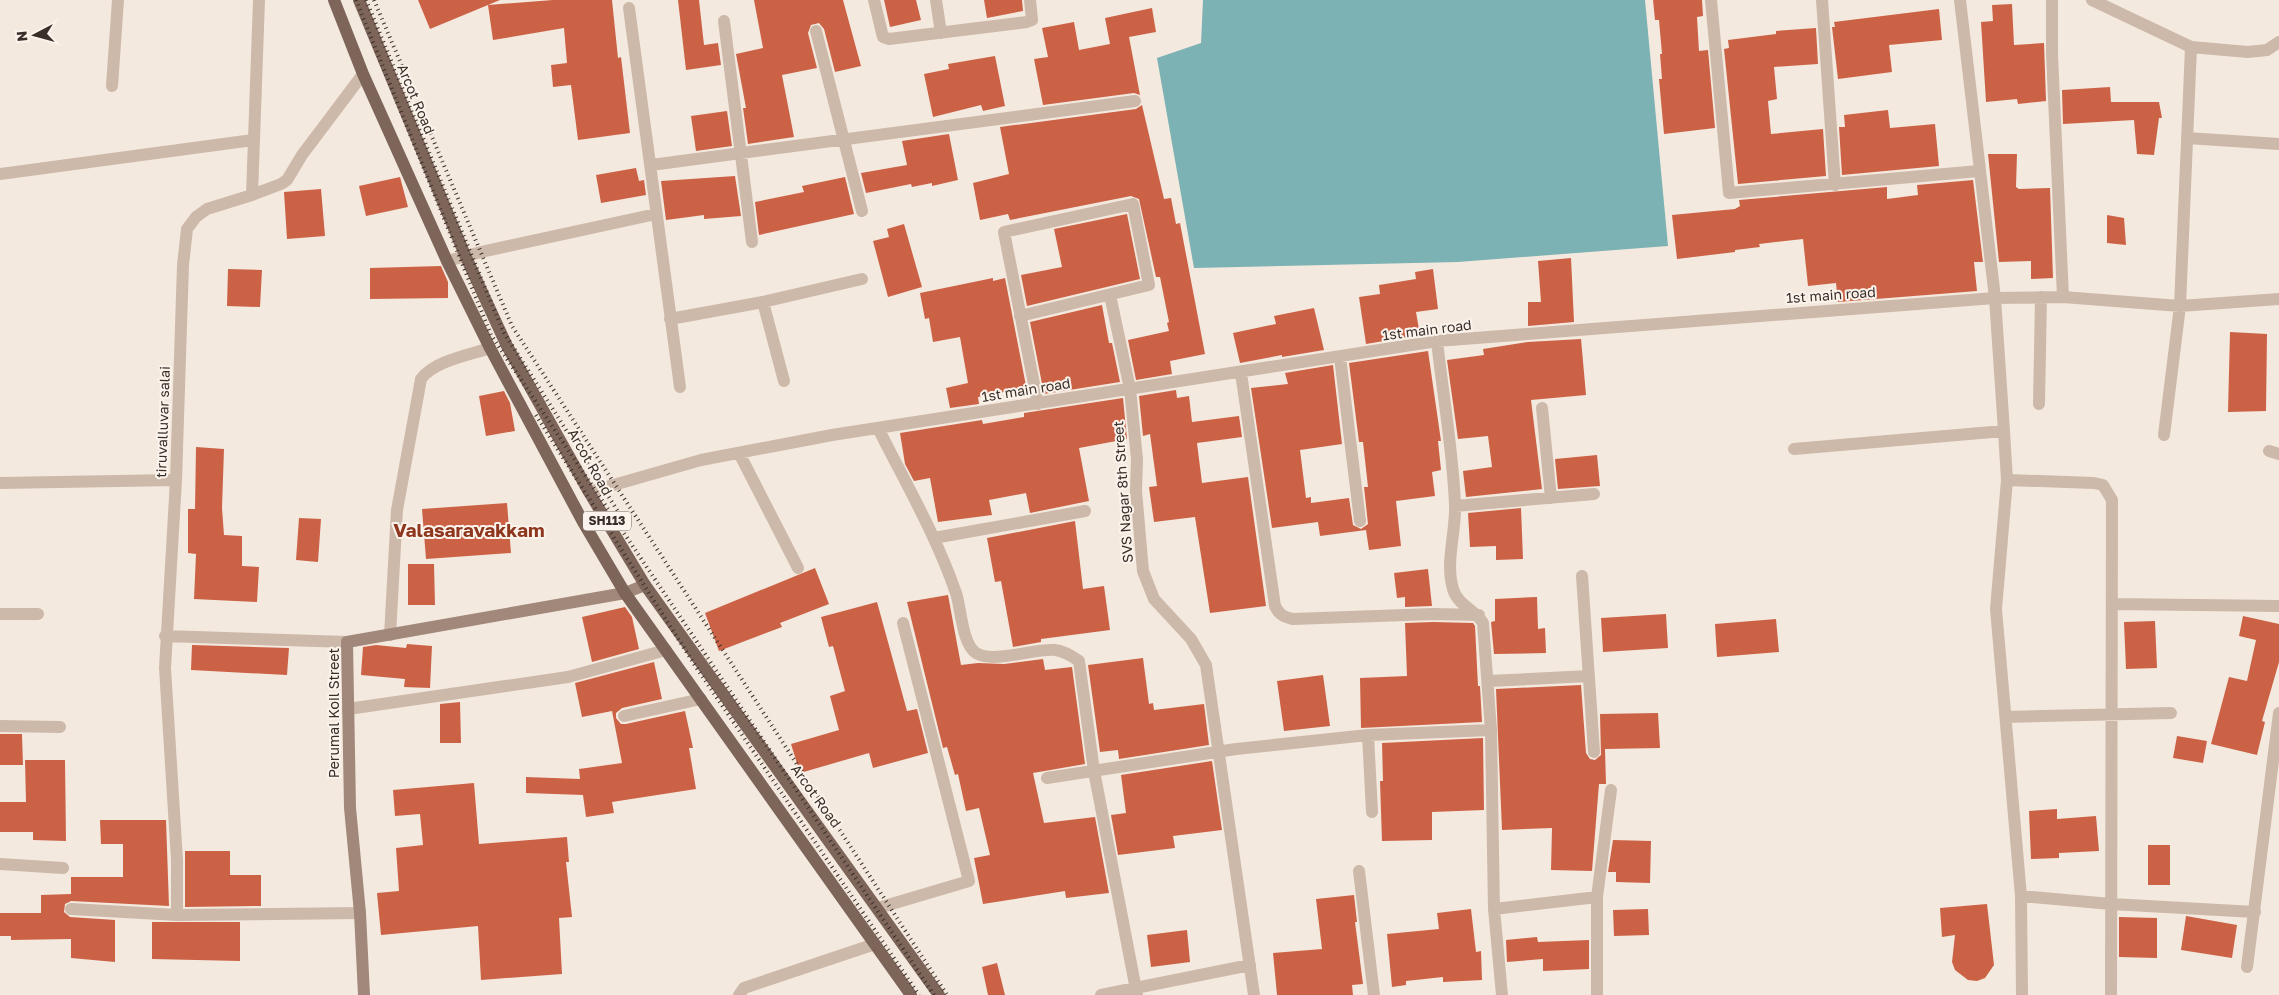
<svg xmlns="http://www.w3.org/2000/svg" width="2279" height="995" viewBox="0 0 2279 995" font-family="'Golos Text',sans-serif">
	<rect width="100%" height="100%" fill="#f4e9df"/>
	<!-- water -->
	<path fill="#7cb2b3" d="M 1203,0 L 1645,0 L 1668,246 L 1458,262 L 1194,268 L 1157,58 L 1201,43 Z"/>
	<!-- building -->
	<path fill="#cc6245" d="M 418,0 L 500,0 L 430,29 Z
		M 553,0 L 612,0 L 618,58 L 621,57 L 630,133 L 578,140 L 571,85 L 553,87 L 551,65 L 567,63 L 564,28 L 493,40 L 488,5 Z
		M 678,0 L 699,0 L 704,45 L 718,43 L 721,65 L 686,70 Z
		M 754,0 L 843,0 L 861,66 L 835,72 L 824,29 L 819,23 L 811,25 L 808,33 L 817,68 L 782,75 L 794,137 L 748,144 L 743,108 L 746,108 L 736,54 L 763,48 Z
		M 884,0 L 916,0 L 921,20 L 890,27 Z
		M 984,0 L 1022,0 L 1023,11 L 987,18 Z
		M 1653,0 L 1702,0 L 1703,16 L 1697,17 L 1699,51 L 1708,50 L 1715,128 L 1664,134 L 1659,79 L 1662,79 L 1660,54 L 1662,54 L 1659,20 L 1655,20 Z
		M 2012,4 L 2014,45 L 2044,43 L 2046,101 L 2018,104 L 2017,99 L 1986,102 L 1981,22 L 1993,21 L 1992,5 Z
		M 1152,8 L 1156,32 L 1129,37 L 1140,95 L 1134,93 L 1043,105 L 1034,59 L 1048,57 L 1042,28 L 1074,22 L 1079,50 L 1110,44 L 1105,18 Z
		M 1939,9 L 1942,40 L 1889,45 L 1892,72 L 1838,79 L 1832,27 L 1835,27 L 1834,22 Z
		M 1816,28 L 1818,64 L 1774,67 L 1777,99 L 1768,101 L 1771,134 L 1823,129 L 1826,176 L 1738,184 L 1724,49 L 1729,48 L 1728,40 L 1776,34 L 1776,31 Z
		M 995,56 L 1005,106 L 983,111 L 981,105 L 933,117 L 924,74 L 949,69 L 948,64 Z
		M 2110,87 L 2111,102 L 2159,102 L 2162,118 L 2159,118 L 2154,155 L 2137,154 L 2134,120 L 2063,124 L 2062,90 Z
		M 1142,105 L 1164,199 L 1171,198 L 1176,224 L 1180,223 L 1205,354 L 1170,361 L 1172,374 L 1136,380 L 1128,340 L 1169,331 L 1167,323 L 1169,322 L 1160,277 L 1156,277 L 1139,199 L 1131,196 L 1010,220 L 1008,214 L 980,220 L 973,183 L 1009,174 L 1000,127 L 1136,109 Z
		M 1888,110 L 1890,128 L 1935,124 L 1939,166 L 1842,175 L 1839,127 L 1845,127 L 1844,115 Z
		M 727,111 L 732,146 L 696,151 L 691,116 Z
		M 949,134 L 958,180 L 932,186 L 932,183 L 912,187 L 911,184 L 866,193 L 861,173 L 907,165 L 902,141 Z
		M 1988,154 L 2017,154 L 2016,187 L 2019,189 L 2050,188 L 2053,278 L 2031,279 L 2031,261 L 1999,262 Z
		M 636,168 L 639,181 L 644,180 L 646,195 L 601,203 L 596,175 Z
		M 735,176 L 741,216 L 704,219 L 704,215 L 666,220 L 661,181 Z
		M 400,177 L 408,207 L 366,216 L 359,186 Z
		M 845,177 L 854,214 L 759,235 L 755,202 L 804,192 L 802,186 Z
		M 1973,180 L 1983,262 L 1974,262 L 1977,291 L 1838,302 L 1836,283 L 1808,286 L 1803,239 L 1759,244 L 1760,247 L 1735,250 L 1735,252 L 1677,259 L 1672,215 L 1735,209 L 1740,206 L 1739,200 L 1887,187 L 1887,199 L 1918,195 L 1917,185 Z
		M 321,189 L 325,236 L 287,239 L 284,192 Z
		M 1127,214 L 1140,279 L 1027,306 L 1021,275 L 1062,267 L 1054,229 Z
		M 2107,215 L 2124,218 L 2126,245 L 2107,243 Z
		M 904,224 L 922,287 L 888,297 L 873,241 L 889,237 L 887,229 Z
		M 1571,258 L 1574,322 L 1528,326 L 1528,302 L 1541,302 L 1538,261 Z
		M 441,266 L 448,282 L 448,298 L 370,299 L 370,268 Z
		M 228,269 L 262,270 L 260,307 L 227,306 Z
		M 1433,269 L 1438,309 L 1416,312 L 1420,335 L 1366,344 L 1359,297 L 1380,294 L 1379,285 L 1416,279 L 1415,272 Z
		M 993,278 L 993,281 L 1005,278 L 1028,396 L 1021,397 L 1019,389 L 978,397 L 979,404 L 950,408 L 946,388 L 968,383 L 960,337 L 933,342 L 929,318 L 925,319 L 920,293 Z
		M 1102,305 L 1109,343 L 1112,343 L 1120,382 L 1044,394 L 1030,322 Z
		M 1314,308 L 1324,350 L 1282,357 L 1282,355 L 1240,363 L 1233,333 L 1276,324 L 1274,316 Z
		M 2230,332 L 2267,334 L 2266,411 L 2228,412 Z
		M 1581,339 L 1586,395 L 1531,400 L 1542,489 L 1466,497 L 1463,471 L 1492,467 L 1488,436 L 1458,439 L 1447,360 L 1484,355 L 1483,349 L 1528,342 Z
		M 1428,351 L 1441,441 L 1438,441 L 1441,470 L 1432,472 L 1435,496 L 1396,501 L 1401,546 L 1369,550 L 1366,530 L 1320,536 L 1318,522 L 1272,528 L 1251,388 L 1288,384 L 1285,373 L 1333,365 L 1342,444 L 1300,450 L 1306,498 L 1311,497 L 1311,503 L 1349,498 L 1353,525 L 1361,529 L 1368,524 L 1364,487 L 1368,487 L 1363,442 L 1359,442 L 1349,363 Z
		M 1176,390 L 1177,398 L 1189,396 L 1192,422 L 1239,416 L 1242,437 L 1197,443 L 1202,483 L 1248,477 L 1266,606 L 1210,613 L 1195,517 L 1154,522 L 1149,487 L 1157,486 L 1150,434 L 1143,436 L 1139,396 Z
		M 504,391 L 510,403 L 515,431 L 486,436 L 479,396 Z
		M 1123,398 L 1127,439 L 1079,448 L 1089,501 L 1030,513 L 1026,493 L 989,500 L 992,515 L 938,522 L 930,478 L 914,481 L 905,464 L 900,433 L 982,420 L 983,424 L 1024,417 L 1024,413 Z
		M 196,447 L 224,449 L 222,508 L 224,535 L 242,536 L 242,566 L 259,567 L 257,602 L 194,599 L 196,554 L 188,553 L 188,509 L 195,509 Z
		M 1597,455 L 1600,486 L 1558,489 L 1555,459 Z
		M 507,503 L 511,553 L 426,559 L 422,509 Z
		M 1521,508 L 1523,559 L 1496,560 L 1496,546 L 1470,547 L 1468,513 Z
		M 299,518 L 321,519 L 318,562 L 296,560 Z
		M 1075,521 L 1083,589 L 1104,586 L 1110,630 L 1041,639 L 1041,642 L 1013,647 L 1001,581 L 995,582 L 987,538 Z
		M 408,564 L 434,564 L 435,605 L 408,605 Z
		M 815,568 L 829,604 L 780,623 L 782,627 L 719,651 L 705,613 Z
		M 1428,569 L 1432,606 L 1405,607 L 1405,597 L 1397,598 L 1394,573 Z
		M 948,595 L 961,665 L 978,663 L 1004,664 L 1043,659 L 1045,670 L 1072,667 L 1085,764 L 1033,773 L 1044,823 L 1095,817 L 1109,893 L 1066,898 L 1065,891 L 983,904 L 974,858 L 990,855 L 979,808 L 966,811 L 958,774 L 955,775 L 947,747 L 943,748 L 907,602 Z
		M 1537,597 L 1538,629 L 1545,628 L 1546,653 L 1494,654 L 1491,622 L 1495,621 L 1495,599 Z
		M 877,602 L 907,711 L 917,709 L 928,753 L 873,768 L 869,753 L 800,773 L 791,744 L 839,730 L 830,696 L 845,691 L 833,646 L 829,647 L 821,617 Z
		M 625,607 L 632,617 L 639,649 L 592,662 L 582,617 Z
		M 1666,614 L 1668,648 L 1603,652 L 1601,618 Z
		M 2243,616 L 2279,624 L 2279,662 L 2262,721 L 2265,722 L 2257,755 L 2211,744 L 2229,677 L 2247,681 L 2256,640 L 2239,636 Z
		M 1776,619 L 1779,652 L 1717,657 L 1715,624 Z
		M 2155,621 L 2157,668 L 2126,669 L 2124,622 Z
		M 1433,622 L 1473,623 L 1475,626 L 1478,686 L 1480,686 L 1482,722 L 1361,728 L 1360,678 L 1407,676 L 1405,623 Z
		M 407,644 L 432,646 L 430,688 L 404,687 L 405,679 L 361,675 L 363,647 L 376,645 L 406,648 Z
		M 192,645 L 289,648 L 287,675 L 191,670 Z
		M 1143,658 L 1149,704 L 1153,703 L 1154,710 L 1204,704 L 1209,745 L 1119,759 L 1118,750 L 1100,752 L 1088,665 Z
		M 654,662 L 662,699 L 622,708 L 616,713 L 616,718 L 621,724 L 626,724 L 685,711 L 693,748 L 689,748 L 696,789 L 612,802 L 614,813 L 586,817 L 583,795 L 526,793 L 526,777 L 580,779 L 579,769 L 622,763 L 612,711 L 582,717 L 575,683 Z
		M 1323,675 L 1330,726 L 1284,731 L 1277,681 Z
		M 1581,685 L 1586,753 L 1590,759 L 1595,760 L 1601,755 L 1600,714 L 1658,713 L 1660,748 L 1605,749 L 1606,784 L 1599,784 L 1592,871 L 1551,870 L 1552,828 L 1502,830 L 1496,689 Z
		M 460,702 L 461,743 L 440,743 L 440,704 Z
		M 0,734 L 22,734 L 23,765 L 0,765 Z
		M 2177,736 L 2207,741 L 2203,763 L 2173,758 Z
		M 1483,738 L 1484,810 L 1432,812 L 1432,840 L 1382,841 L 1380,781 L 1383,781 L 1382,743 Z
		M 25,760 L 65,760 L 66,841 L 33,840 L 33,832 L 0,832 L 0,802 L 26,802 Z
		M 1212,761 L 1222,830 L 1173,836 L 1175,848 L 1118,855 L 1111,815 L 1126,813 L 1121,775 Z
		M 474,783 L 479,844 L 567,837 L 569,862 L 566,862 L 572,917 L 559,918 L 562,974 L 481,980 L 478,926 L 381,935 L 377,893 L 399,891 L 396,848 L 423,845 L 420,814 L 395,816 L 393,790 Z
		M 2057,809 L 2057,819 L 2096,816 L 2099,851 L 2059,853 L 2059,858 L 2031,859 L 2029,811 Z
		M 100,820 L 166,820 L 169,906 L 71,901 L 65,904 L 64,912 L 70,917 L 115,920 L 115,962 L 71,958 L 71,939 L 11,940 L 11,936 L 0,936 L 0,913 L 41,913 L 41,895 L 71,894 L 71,877 L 123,877 L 123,844 L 101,844 Z
		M 1613,840 L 1651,841 L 1650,883 L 1616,882 L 1616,872 L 1608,872 Z
		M 2148,845 L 2170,845 L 2170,885 L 2148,885 Z
		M 185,851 L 230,851 L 230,875 L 261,875 L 261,906 L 185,907 Z
		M 1354,895 L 1357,922 L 1355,922 L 1363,984 L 1352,985 L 1353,995 L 1277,995 L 1273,953 L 1322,949 L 1316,899 Z
		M 1987,904 L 1994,965 L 1985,978 L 1977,981 L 1968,980 L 1955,970 L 1952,962 L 1955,935 L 1942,937 L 1940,908 Z
		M 1471,909 L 1476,952 L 1481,951 L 1482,980 L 1443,982 L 1443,977 L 1406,981 L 1406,985 L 1392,987 L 1387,934 L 1439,929 L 1437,913 Z
		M 1648,909 L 1649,935 L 1614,936 L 1613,910 Z
		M 2186,916 L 2237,925 L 2232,958 L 2181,950 Z
		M 2119,917 L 2157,918 L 2157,958 L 2119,957 Z
		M 152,922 L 240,922 L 240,961 L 152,959 Z
		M 1187,930 L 1190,962 L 1151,967 L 1147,935 Z
		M 1537,937 L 1538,942 L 1589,940 L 1589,969 L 1543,971 L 1543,959 L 1507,962 L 1506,940 Z
		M 997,963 L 1005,995 L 988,995 L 982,967 Z"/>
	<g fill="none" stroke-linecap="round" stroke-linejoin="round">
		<!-- street -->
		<path stroke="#cdb9a9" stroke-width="12" d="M 874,0 L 882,33 L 883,37 L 889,39 L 1027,22 L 1032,20 L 1030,0
			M 936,0 L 941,33
			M 1711,0 L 1729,193 L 1979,171
			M 1822,0 L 1835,185
			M 1960,0 L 1995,298 L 2004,431 L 2007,480 L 1996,609 L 2021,896 L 2022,995
			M 2052,0 L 2052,54 L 2063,297
			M 2092,0 L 2191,47 L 2180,306 L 2164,435
			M 629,8 L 680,387
			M 724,21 L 752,242
			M 816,31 L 862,211
			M 2191,47 L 2248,52 L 2267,50 L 2279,42
			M 112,86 L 118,0
			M 2187,138 L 2279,144
			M 651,165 L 1135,101
			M 0,174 L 253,140
			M 252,195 L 259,0
			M 447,261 L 481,252 L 656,214
			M 1110,295 L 1130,389 L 1137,459 L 1136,491 L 1143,571 L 1154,599 L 1191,639 L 1206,665 L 1254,995
			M 763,302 L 784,381
			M 1020,316 L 1149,285 L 1133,204 L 1004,232 L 1038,404
			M 670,319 L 763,302 L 862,279
			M 1437,341 C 1443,396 1453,451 1455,505 C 1456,533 1445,562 1453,589 C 1458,606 1475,609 1483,623 L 1491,730 L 1494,909 L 1502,995
			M 1340,357 L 1360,521
			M 1241,373 L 1275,606 C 1279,614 1283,617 1293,619 L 1433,614 L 1479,615
			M 2039,404 L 2041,297
			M 1542,408 L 1551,498
			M 878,428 C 905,482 936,535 956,593 C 961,608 962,644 976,653 C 993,664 1035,648 1055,650 C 1064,651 1072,656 1079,661 L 1094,771 L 1137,995
			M 1794,449 L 2004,431
			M 2269,451 L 2279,454
			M 739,453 L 798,568
			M 2007,480 L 2094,483 L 2103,485 L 2112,500 L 2111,995
			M 0,483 L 176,480
			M 589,492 L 701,460 L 832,435 L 1437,341 L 1995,298 L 2063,297 L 2180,306 L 2279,299
			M 1455,506 L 1594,494
			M 934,538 L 1085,511
			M 1582,576 L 1594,752
			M 2112,604 L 2279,606
			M 0,614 L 38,614
			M 390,635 L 397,510 L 421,379 C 434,361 469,355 490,348
			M 165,636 L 347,642
			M 1489,681 L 1589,676
			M 348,709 L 568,677 L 666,650
			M 624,716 L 701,699
			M 2006,717 L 2171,713
			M 0,726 L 60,727
			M 1368,735 L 1372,812
			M 1047,778 L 1236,749 L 1368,735 L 1491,730
			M 0,864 L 63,868
			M 1359,871 L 1374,995
			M 2021,896 L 2111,904 L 2255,912
			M 878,908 L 969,881 L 903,623
			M 71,909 L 177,915 L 360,913
			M 1494,909 L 1597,897 L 1611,790
			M 177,915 L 177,860 L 165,668 L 176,480 L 183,265 L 187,229 L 196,217 L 207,209 L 252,195 L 281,184 L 287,180 L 302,155 L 363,74
			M 2247,967 L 2279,713
			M 739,995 L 744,988 L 875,944
			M 1101,995 L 1250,965
			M 1597,995 L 1597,897"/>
		<!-- secondary -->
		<path stroke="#a1887a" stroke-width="12" d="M 364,995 L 360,913 L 350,808 L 347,642 L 625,593 L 645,585"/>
		<!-- primary -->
		<path stroke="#7d655a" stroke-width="12" d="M 334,0 L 363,74 L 447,261 L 490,348 L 583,522 L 625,593 L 911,995
			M 359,0 L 465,255 L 507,346 L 589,492 L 645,585 L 939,995"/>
		<!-- rail -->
		<path stroke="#3a2e29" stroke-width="4" stroke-dasharray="1 4" stroke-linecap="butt" d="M 356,0 L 491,335 L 934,995
			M 366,0 L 503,331 L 626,524
			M 374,0 L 512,326 L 947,995
			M 536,415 L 696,667 L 919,995"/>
	</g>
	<g text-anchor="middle" stroke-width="4" stroke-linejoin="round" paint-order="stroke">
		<!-- shield labels -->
		<rect fill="#fbf4ec" stroke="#746964" stroke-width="1" x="583" y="511.5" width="48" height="19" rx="4"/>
		<g font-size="12" font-weight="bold" fill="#3a2e29">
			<text x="607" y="525">SH113</text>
		</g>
		<!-- street labels -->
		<g font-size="14" fill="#3a2e29" stroke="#fbf4ec">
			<text transform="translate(416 99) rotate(67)" y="5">Arcot Road</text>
			<text transform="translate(1831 295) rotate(-4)" y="5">1st main road</text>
			<text transform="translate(1427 330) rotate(-7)" y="5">1st main road</text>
			<text transform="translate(1026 390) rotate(-9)" y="5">1st main road</text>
			<text transform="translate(163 422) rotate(-88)" y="5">tiruvalluvar salai</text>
			<text transform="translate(590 462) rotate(60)" y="5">Arcot Road</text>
			<text transform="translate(1123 492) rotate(-94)" y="5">SVS Nagar 8th Street</text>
			<text transform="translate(334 713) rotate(-90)" y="5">Perumal Koil Street</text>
			<text transform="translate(816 796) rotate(54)" y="5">Arcot Road</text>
		</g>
		<!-- district labels -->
		<g font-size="19" font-weight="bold" fill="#8e361e" stroke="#fbf4ec">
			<text x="469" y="537">Valasaravakkam</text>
		</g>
	</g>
	<!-- north arrow -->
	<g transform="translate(35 35) rotate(264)" stroke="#fbf4ec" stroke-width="4" paint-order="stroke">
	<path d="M0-4L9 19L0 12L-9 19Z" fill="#3a2e29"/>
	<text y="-8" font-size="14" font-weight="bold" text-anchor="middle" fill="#3a2e29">N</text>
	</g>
</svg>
